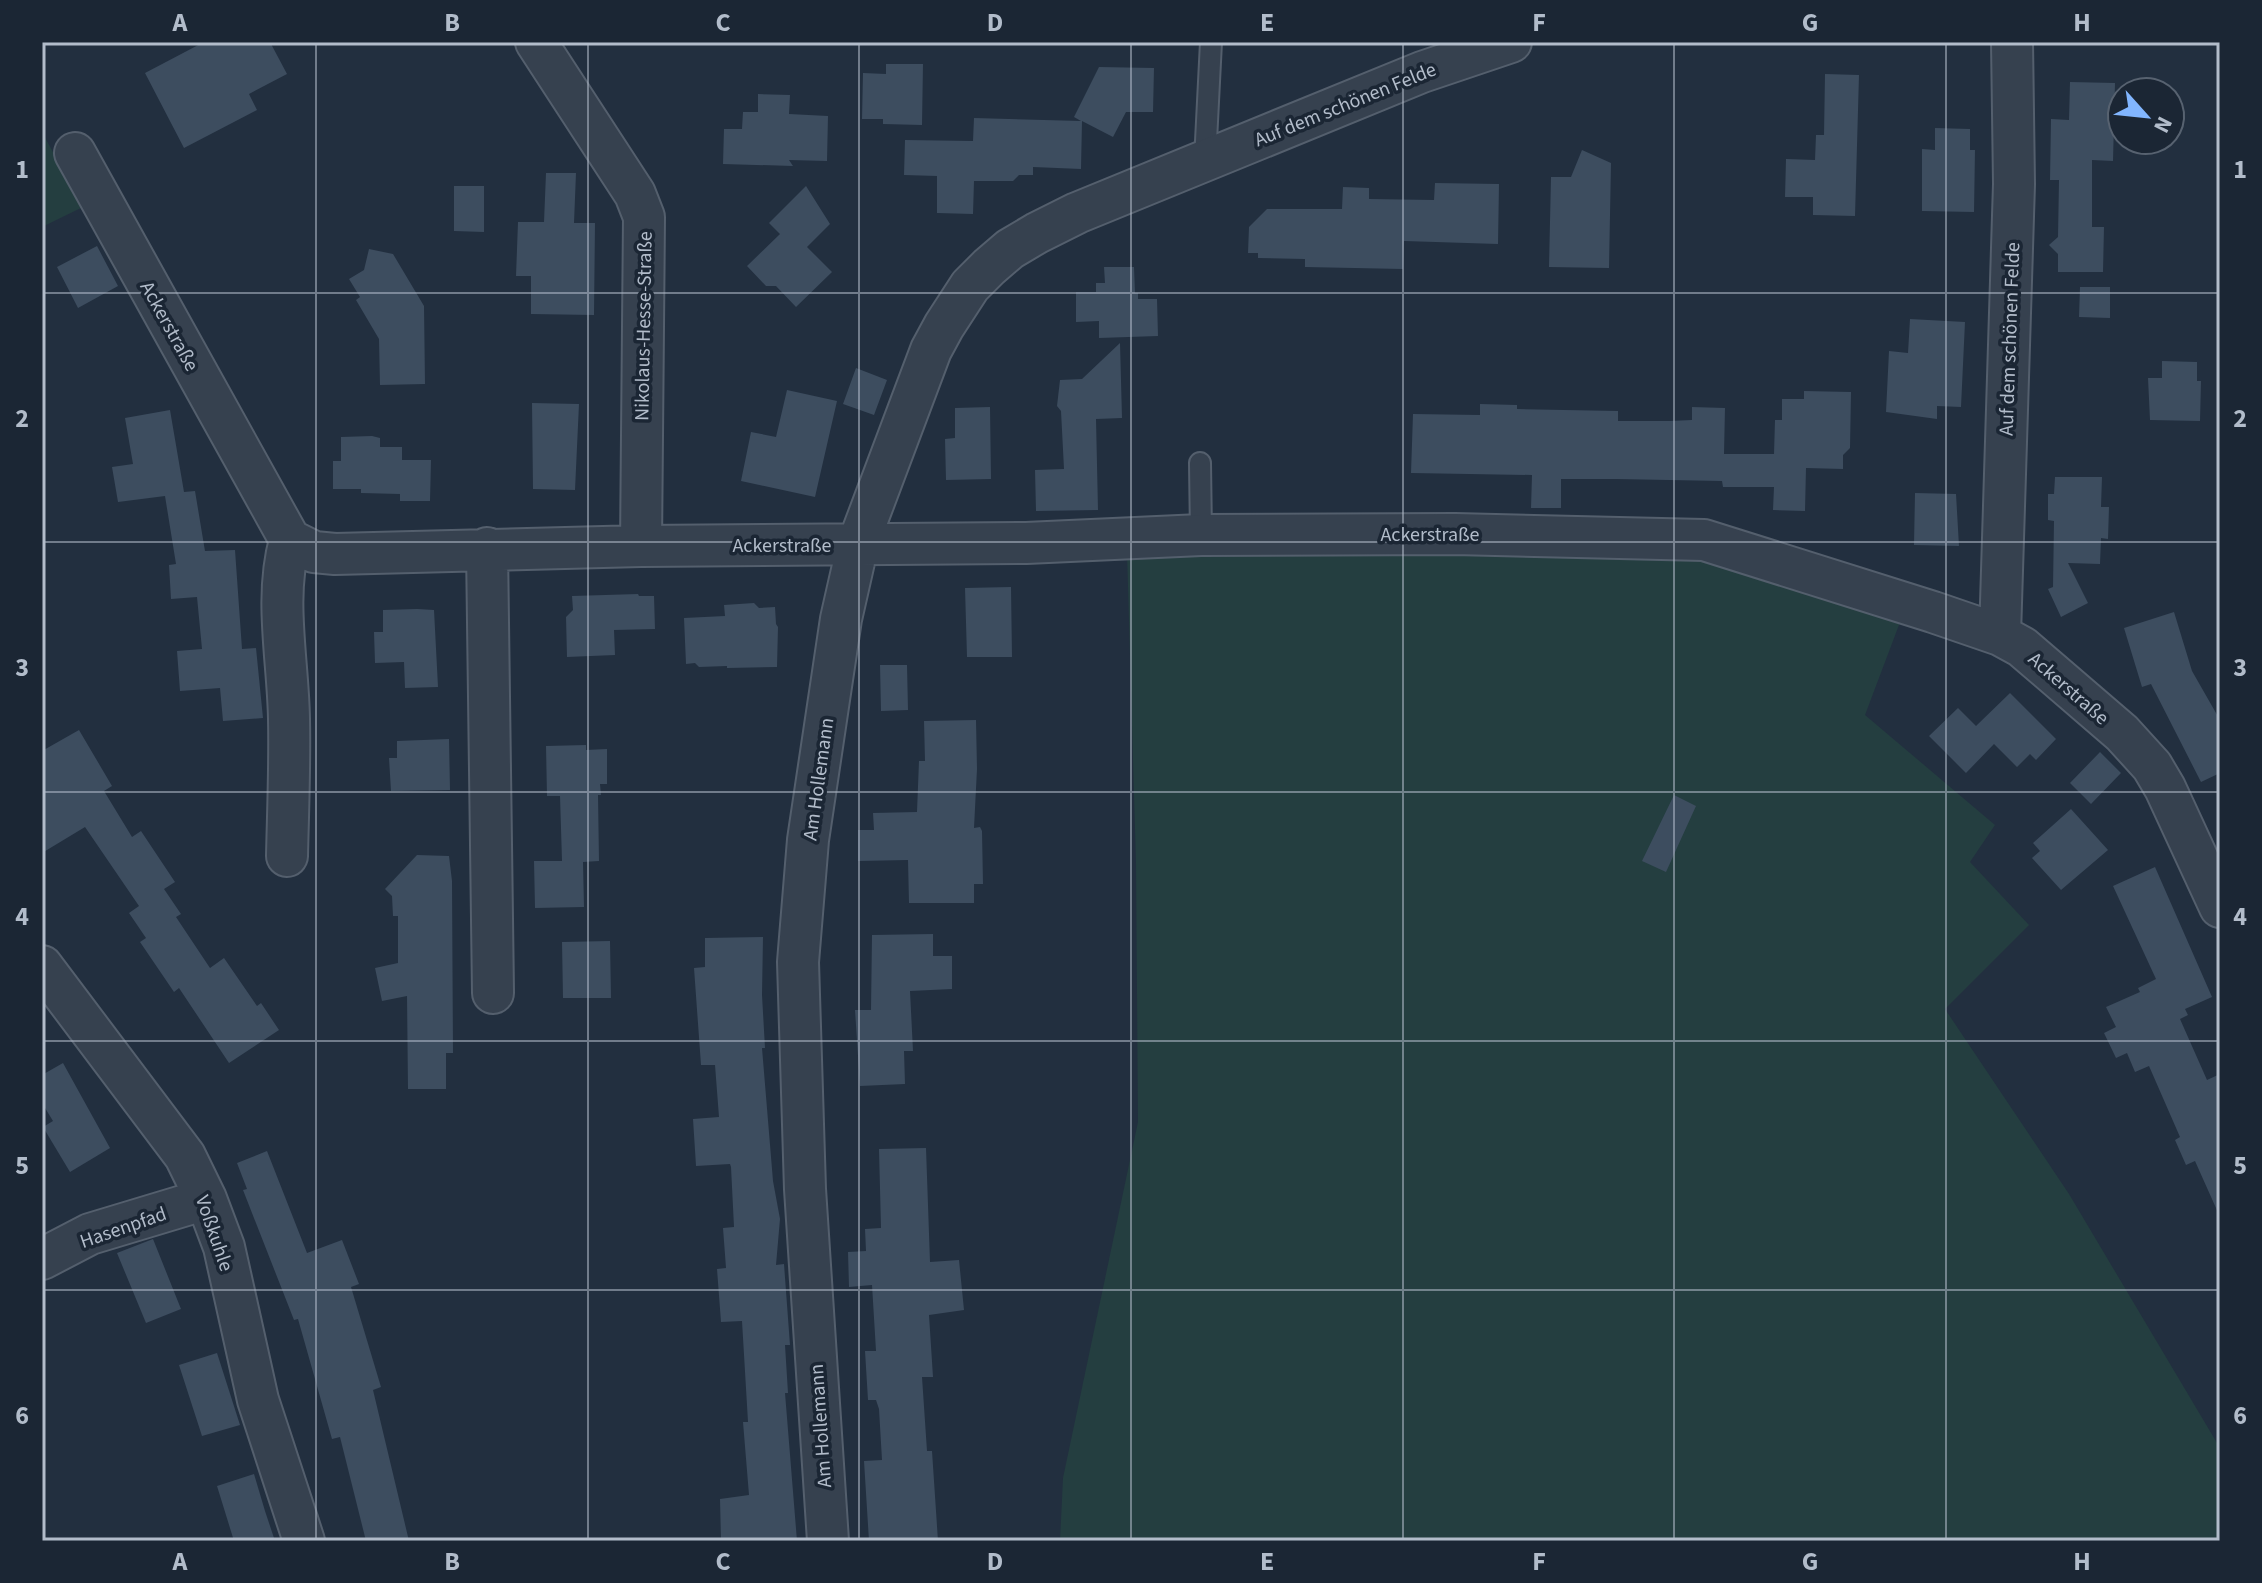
<svg xmlns="http://www.w3.org/2000/svg" width="2262" height="1583" viewBox="0 0 2262 1583" font-family="'Source Sans 3',sans-serif">
	<rect width="100%" height="100%" fill="#222f3f"/>
	<!-- green -->
	<path fill="#243e40" d="M 42,132 L 83,207 L 42,227 Z
		M 1127,552 L 1705,554 L 1902,617 L 1865,715 L 1995,825 L 1970,862 L 2029,925 L 1945,1009 L 2069,1194 L 2220,1448 L 2220,1541 L 1060,1541 L 1063,1478 L 1138,1122 L 1136,863 Z"/>
	<!-- building -->
	<path fill="#3d4d5f" d="M 204,42 L 270,42 L 287,74 L 249,94 L 257,110 L 184,148 L 145,73 Z
		M 886,64 L 923,64 L 922,125 L 883,124 L 883,119 L 862,119 L 863,73 L 886,74 Z
		M 1099,67 L 1154,68 L 1153,112 L 1126,112 L 1113,137 L 1082,121 L 1081,169 L 1033,167 L 1033,175 L 1019,175 L 1013,181 L 974,181 L 973,214 L 937,213 L 937,176 L 904,175 L 905,140 L 973,141 L 974,118 L 1081,121 L 1074,117 Z
		M 1825,74 L 1859,75 L 1855,216 L 1813,215 L 1813,197 L 1785,197 L 1786,159 L 1815,160 L 1816,135 L 1824,135 Z
		M 2070,82 L 2115,83 L 2113,161 L 2092,160 L 2092,227 L 2104,227 L 2103,272 L 2058,272 L 2058,254 L 2049,245 L 2058,237 L 2059,180 L 2050,180 L 2051,119 L 2069,120 Z
		M 758,94 L 790,95 L 789,114 L 828,116 L 827,161 L 789,160 L 793,166 L 723,164 L 724,129 L 742,129 L 743,112 L 758,112 Z
		M 1935,128 L 1970,129 L 1970,150 L 1975,150 L 1974,212 L 1922,211 L 1922,149 L 1935,150 Z
		M 1582,150 L 1611,163 L 1609,268 L 1549,267 L 1551,177 L 1571,177 Z
		M 546,173 L 576,173 L 574,223 L 595,223 L 594,315 L 531,314 L 531,276 L 516,276 L 518,222 L 544,222 Z
		M 1435,183 L 1499,184 L 1498,244 L 1404,241 L 1403,269 L 1305,267 L 1305,259 L 1258,258 L 1258,253 L 1248,253 L 1249,227 L 1267,209 L 1342,209 L 1343,187 L 1369,188 L 1369,199 L 1434,200 Z
		M 454,186 L 484,186 L 484,232 L 454,231 Z
		M 806,186 L 830,224 L 807,247 L 832,272 L 796,307 L 776,286 L 766,286 L 747,266 L 780,234 L 769,223 Z
		M 97,246 L 118,286 L 78,308 L 57,267 Z
		M 369,249 L 393,254 L 424,306 L 425,384 L 380,385 L 379,339 L 356,300 L 360,297 L 349,279 L 364,270 Z
		M 1104,267 L 1134,267 L 1135,293 L 1138,293 L 1138,299 L 1157,299 L 1158,336 L 1099,338 L 1099,321 L 1076,322 L 1076,292 L 1096,292 L 1096,283 L 1105,283 Z
		M 2080,287 L 2110,287 L 2110,318 L 2079,317 Z
		M 1910,319 L 1965,322 L 1961,407 L 1937,406 L 1937,419 L 1886,412 L 1889,351 L 1908,353 Z
		M 1120,343 L 1122,418 L 1096,419 L 1098,510 L 1036,511 L 1035,470 L 1064,469 L 1061,411 L 1057,406 L 1060,380 L 1082,379 Z
		M 2162,361 L 2197,362 L 2197,381 L 2201,381 L 2200,421 L 2150,420 L 2148,378 L 2162,378 Z
		M 856,368 L 887,380 L 874,415 L 843,404 Z
		M 787,390 L 837,401 L 815,497 L 741,481 L 751,432 L 776,437 Z
		M 1804,391 L 1851,392 L 1850,448 L 1843,455 L 1843,469 L 1806,468 L 1805,511 L 1773,510 L 1774,487 L 1723,487 L 1722,481 L 1616,479 L 1561,479 L 1561,508 L 1531,508 L 1532,475 L 1411,473 L 1413,414 L 1480,415 L 1480,404 L 1517,405 L 1517,409 L 1618,411 L 1618,421 L 1670,421 L 1692,420 L 1692,407 L 1725,408 L 1724,454 L 1774,454 L 1775,420 L 1782,420 L 1782,399 L 1804,399 Z
		M 532,403 L 579,404 L 575,490 L 533,489 Z
		M 990,407 L 991,479 L 946,480 L 945,439 L 955,438 L 955,408 Z
		M 170,410 L 184,492 L 195,491 L 205,551 L 235,550 L 242,649 L 256,648 L 263,718 L 223,721 L 220,688 L 180,691 L 177,651 L 202,649 L 197,597 L 171,599 L 169,565 L 176,564 L 165,496 L 118,502 L 112,467 L 133,464 L 125,418 Z
		M 372,436 L 380,438 L 380,447 L 402,447 L 402,460 L 431,460 L 430,501 L 400,501 L 400,494 L 361,493 L 361,489 L 333,489 L 333,461 L 341,461 L 341,437 Z
		M 2055,477 L 2102,477 L 2101,507 L 2109,507 L 2108,539 L 2101,538 L 2100,564 L 2068,563 L 2088,603 L 2061,617 L 2048,589 L 2053,587 L 2054,521 L 2048,520 L 2048,494 L 2054,494 Z
		M 1915,493 L 1956,494 L 1959,546 L 1914,545 Z
		M 1011,587 L 1012,657 L 967,657 L 965,588 Z
		M 638,594 L 639,596 L 654,596 L 655,629 L 614,630 L 615,655 L 567,657 L 566,617 L 573,610 L 572,596 Z
		M 754,603 L 759,608 L 775,607 L 776,624 L 778,627 L 777,667 L 727,668 L 727,666 L 699,667 L 695,663 L 686,664 L 684,618 L 725,616 L 724,605 Z
		M 417,609 L 434,610 L 438,687 L 405,688 L 404,662 L 375,663 L 374,632 L 383,632 L 383,610 Z
		M 2174,612 L 2192,671 L 2220,720 L 2220,773 L 2201,782 L 2151,684 L 2142,687 L 2124,628 Z
		M 880,665 L 907,665 L 908,710 L 881,711 Z
		M 2010,693 L 2056,739 L 2036,760 L 2030,754 L 2017,767 L 1994,744 L 1966,773 L 1929,736 L 1958,708 L 1976,726 Z
		M 976,720 L 977,769 L 974,828 L 980,827 L 982,831 L 983,884 L 974,884 L 974,903 L 909,903 L 908,860 L 858,861 L 858,830 L 874,830 L 873,813 L 917,812 L 919,761 L 925,761 L 924,721 Z
		M 79,730 L 112,786 L 104,791 L 132,837 L 141,831 L 175,882 L 164,889 L 181,914 L 176,917 L 210,968 L 224,958 L 257,1006 L 261,1003 L 279,1030 L 229,1063 L 179,988 L 174,992 L 140,942 L 146,938 L 129,913 L 139,906 L 85,827 L 42,853 L 42,751 Z
		M 449,739 L 450,790 L 391,791 L 389,758 L 397,758 L 397,741 Z
		M 586,745 L 586,750 L 607,749 L 607,784 L 600,784 L 601,795 L 598,795 L 599,861 L 583,862 L 584,907 L 535,908 L 534,861 L 562,861 L 560,796 L 547,796 L 546,746 Z
		M 2100,752 L 2121,773 L 2091,804 L 2070,783 Z
		M 1674,795 L 1696,806 L 1666,872 L 1642,861 Z
		M 2071,809 L 2108,850 L 2061,890 L 2032,858 L 2040,851 L 2033,843 Z
		M 417,855 L 449,856 L 452,881 L 453,1053 L 446,1053 L 446,1089 L 408,1089 L 407,996 L 382,1001 L 375,968 L 398,963 L 398,916 L 393,916 L 392,896 L 385,889 Z
		M 2155,867 L 2212,997 L 2185,1009 L 2188,1015 L 2180,1019 L 2207,1080 L 2220,1074 L 2220,1217 L 2195,1161 L 2186,1165 L 2175,1140 L 2180,1137 L 2149,1066 L 2135,1072 L 2127,1053 L 2116,1058 L 2104,1033 L 2116,1027 L 2106,1007 L 2140,992 L 2138,988 L 2156,979 L 2113,886 Z
		M 933,934 L 933,956 L 952,956 L 952,989 L 910,991 L 913,1051 L 904,1051 L 905,1084 L 860,1086 L 855,1010 L 871,1010 L 872,935 Z
		M 763,937 L 762,995 L 765,1048 L 762,1048 L 773,1181 L 780,1219 L 776,1265 L 784,1264 L 790,1345 L 785,1345 L 788,1393 L 785,1393 L 797,1541 L 721,1541 L 720,1499 L 749,1495 L 743,1422 L 748,1422 L 742,1321 L 721,1322 L 717,1269 L 726,1268 L 723,1228 L 734,1227 L 731,1167 L 730,1164 L 696,1166 L 693,1119 L 719,1117 L 715,1065 L 701,1065 L 694,968 L 705,967 L 705,938 Z
		M 610,941 L 611,998 L 563,998 L 562,942 Z
		M 63,1063 L 110,1148 L 70,1172 L 43,1127 L 53,1121 L 42,1103 L 42,1075 Z
		M 926,1148 L 930,1262 L 959,1260 L 964,1310 L 929,1315 L 933,1377 L 922,1377 L 927,1451 L 932,1451 L 938,1541 L 869,1541 L 864,1461 L 882,1460 L 879,1409 L 876,1400 L 868,1400 L 865,1351 L 876,1351 L 872,1285 L 849,1287 L 848,1252 L 866,1251 L 865,1229 L 881,1228 L 879,1149 Z
		M 267,1151 L 307,1253 L 342,1240 L 359,1284 L 351,1287 L 381,1387 L 373,1390 L 409,1541 L 366,1541 L 340,1437 L 332,1439 L 298,1319 L 294,1320 L 243,1190 L 247,1189 L 237,1163 Z
		M 153,1239 L 181,1309 L 146,1323 L 117,1253 Z
		M 217,1353 L 240,1425 L 202,1436 L 179,1365 Z
		M 254,1474 L 265,1511 L 275,1541 L 234,1541 L 217,1486 Z"/>
	<g fill="none" stroke-linecap="round" stroke-linejoin="round">
		<!-- service casing -->
		<g stroke="#545f6d" stroke-width="24">
			<path id="service" d="M 1205,161 L 1211,42
				M 1200,463 L 1201,535"/>
		</g>
		<!-- minor casing -->
		<g stroke="#545f6d" stroke-width="44">
			<path id="minor" d="M 536,42 L 635,194 L 644,217 L 641,546
				M 75,153 L 290,540 L 314,552 L 335,554 L 641,546 L 1026,543 L 1201,535 L 1455,534 L 1704,540 L 1933,612 L 2000,635 L 2022,647 L 2122,733 L 2152,766 L 2165,788 L 2220,907
				M 487,548 L 493,993
				M 2000,635 L 2014,184 L 2012,42
				M 287,856 C 288,811 290,765 289,719 C 288,659 274,599 290,540
				M 42,966 L 185,1156 L 206,1199 L 224,1247 L 258,1400 L 304,1541
				M 42,1259 L 90,1234 L 206,1199
				M 828,1541 L 805,1189 L 798,962 L 808,840 L 841,619 L 858,544 L 931,350 L 944,326 L 970,286 L 989,267 L 1010,249 L 1037,233 L 1077,213 L 1422,72 L 1511,42"/>
		</g>
		<!-- service -->
		<use href="#service" stroke="#36414f" stroke-width="20"/>
		<!-- minor -->
		<use href="#minor" stroke="#36414f" stroke-width="40"/>
	</g>
	<!-- grid -->
	<path fill="none" stroke="#b2bcca" stroke-width="2" stroke-opacity="0.55" d="M 316,42 L 316,1541M 588,42 L 588,1541M 859,42 L 859,1541M 1131,42 L 1131,1541M 1403,42 L 1403,1541M 1674,42 L 1674,1541M 1946,42 L 1946,1541M 42,293 L 2220,293M 42,542 L 2220,542M 42,792 L 2220,792M 42,1041 L 2220,1041M 42,1290 L 2220,1290"/>
	<g text-anchor="middle" stroke-width="7" stroke-linejoin="round" paint-order="stroke">
		<!-- street labels -->
		<g font-size="20" fill="#b2bcca" stroke="#1b2634">
			<text transform="translate(1345 104) rotate(-22)" y="7">Auf dem schönen Felde</text>
			<text transform="translate(170 326) rotate(61)" y="7">Ackerstraße</text>
			<text transform="translate(643 326) rotate(-89)" y="7">Nikolaus-Hesse-Straße</text>
			<text transform="translate(2009 339) rotate(-88)" y="7">Auf dem schönen Felde</text>
			<text x="1430" y="541">Ackerstraße</text>
			<text x="782" y="552">Ackerstraße</text>
			<text transform="translate(2069 688) rotate(41)" y="7">Ackerstraße</text>
			<text transform="translate(818 779) rotate(-82)" y="7">Am Hollemann</text>
			<text transform="translate(123 1227) rotate(-19)" y="7">Hasenpfad</text>
			<text transform="translate(215 1233) rotate(71)" y="7">Voßkuhle</text>
			<text transform="translate(820 1426) rotate(-94)" y="7">Am Hollemann</text>
		</g>
	</g>
	<!-- border -->
	<rect width="2262" height="1583" fill="none" stroke="#1b2634" stroke-width="88"/>
	<!-- north arrow -->
	<g transform="translate(2146 116) rotate(117)"><circle r="38" fill="#1b2634" stroke="#576270" stroke-width="2"/>
	<path d="M0-6L14 30L0 20L-14 30Z" fill="#82b6ff"/>
	<text y="-12" font-size="22" font-weight="bold" text-anchor="middle" fill="#b2bcca">N</text>
	</g>
	<rect x="44" y="44" width="2174" height="1495" fill="none" stroke="#b2bcca" stroke-width="3"/>
	<g font-size="26" text-anchor="middle" font-weight="bold" fill="#b2bcca">
		<text x="180" y="31">A</text>
		<text x="452" y="31">B</text>
		<text x="723" y="31">C</text>
		<text x="995" y="31">D</text>
		<text x="1267" y="31">E</text>
		<text x="1539" y="31">F</text>
		<text x="1810" y="31">G</text>
		<text x="2082" y="31">H</text>
		<text x="22" y="178">1</text>
		<text x="2240" y="178">1</text>
		<text x="22" y="427">2</text>
		<text x="2240" y="427">2</text>
		<text x="22" y="676">3</text>
		<text x="2240" y="676">3</text>
		<text x="22" y="925">4</text>
		<text x="2240" y="925">4</text>
		<text x="22" y="1174">5</text>
		<text x="2240" y="1174">5</text>
		<text x="22" y="1424">6</text>
		<text x="2240" y="1424">6</text>
		<text x="180" y="1570">A</text>
		<text x="452" y="1570">B</text>
		<text x="723" y="1570">C</text>
		<text x="995" y="1570">D</text>
		<text x="1267" y="1570">E</text>
		<text x="1539" y="1570">F</text>
		<text x="1810" y="1570">G</text>
		<text x="2082" y="1570">H</text>
	</g>
</svg>
